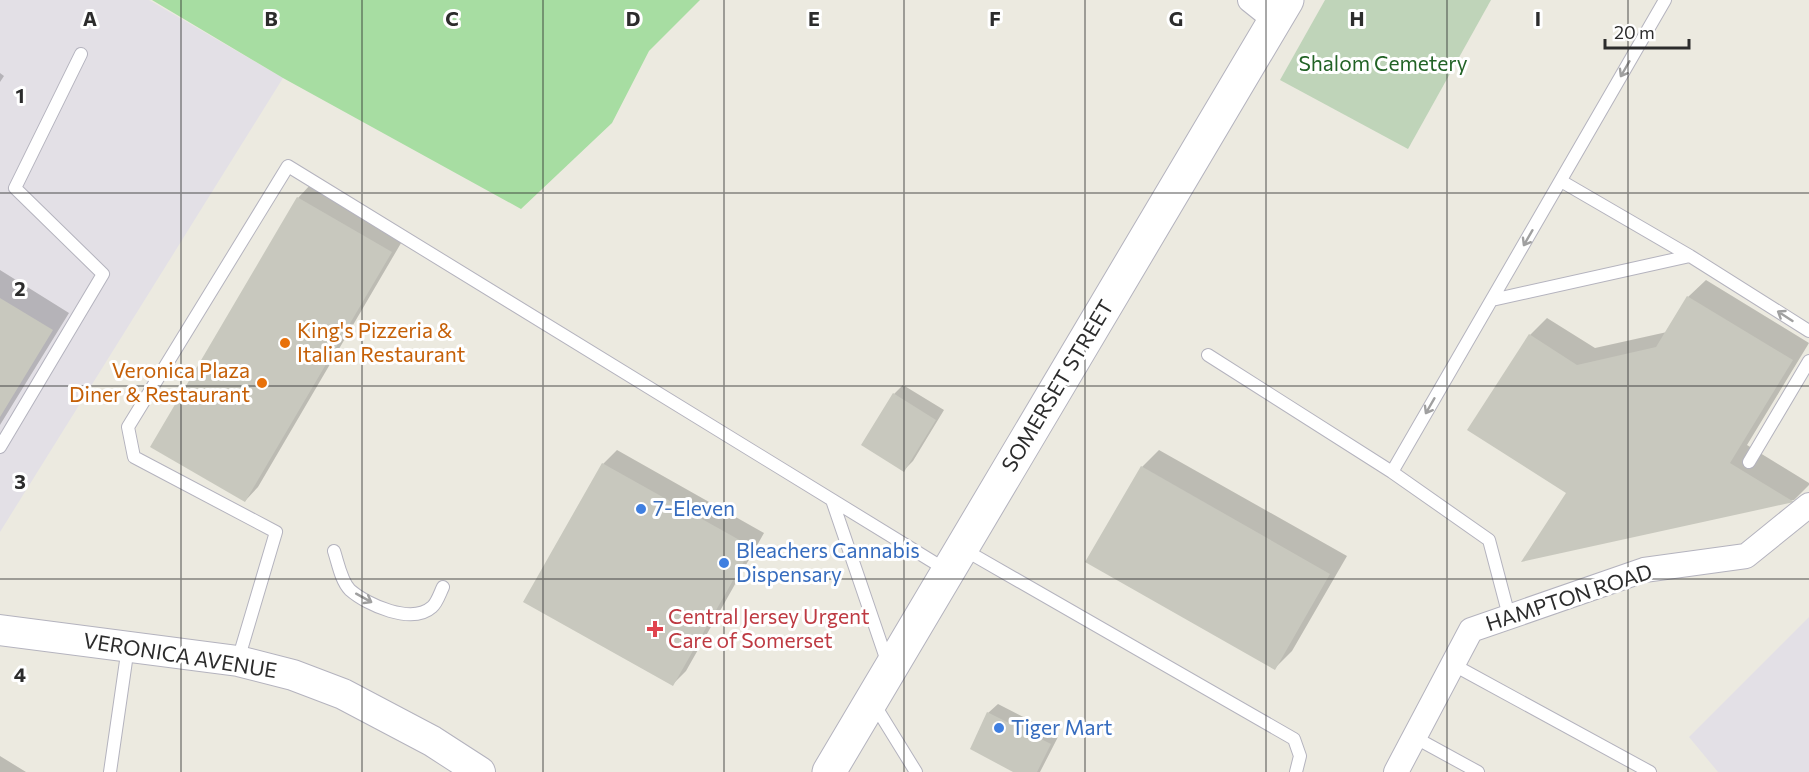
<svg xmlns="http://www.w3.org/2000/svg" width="1809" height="772" viewBox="0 0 1809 772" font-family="Commissioner,sans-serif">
	<rect width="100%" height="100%" fill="#eceae0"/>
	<!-- industrial -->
	<path fill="#e3e0e6" d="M 0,0 L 149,0 L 283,78 L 0,532 Z
		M 1809,617 L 1809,772 L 1718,772 L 1689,737 Z"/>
	<!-- green -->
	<path fill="#a7dda2" d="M 152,0 L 700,0 L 649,51 L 612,123 L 521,209 L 283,78 Z"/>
	<!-- cemetery -->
	<path fill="#bfd4b9" d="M 1325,0 L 1491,0 L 1408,149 L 1280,80 Z"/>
	<!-- shadow -->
	<path fill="#0003" d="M 0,73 L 4,76 L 0,82 Z
		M 311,184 L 404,238 L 258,487 L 245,501 L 298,198 Z
		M 0,270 L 69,313 L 0,425 Z
		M 1706,280 L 1809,343 L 1747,445 L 1809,483 L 1809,485 L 1794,500 L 1524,560 L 1568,493 L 1530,335 L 1547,318 L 1595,348 L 1667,332 L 1688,297 Z
		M 903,385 L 944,410 L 913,461 L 904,470 L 894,394 Z
		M 617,450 L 764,533 L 686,671 L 672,685 L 603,464 Z
		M 1159,450 L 1347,556 L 1292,651 L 1275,668 L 1142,467 Z
		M 998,704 L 1059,735 L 1040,772 L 1016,772 L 988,713 Z
		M 0,756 L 26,772 L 0,772 Z"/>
	<!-- building -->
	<path fill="#c8c8be" d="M 297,197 L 392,252 L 245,502 L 150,447 Z
		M 1687,296 L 1793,360 L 1730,463 L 1794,502 L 1521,562 L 1566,493 L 1467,430 L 1529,334 L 1577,365 L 1656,347 Z
		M 0,298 L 53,330 L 0,417 Z
		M 893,393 L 936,420 L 904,472 L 861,445 Z
		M 602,463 L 752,547 L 673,686 L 523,602 Z
		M 1141,466 L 1330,574 L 1275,670 L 1085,562 Z
		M 987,712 L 1051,744 L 1037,772 L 1013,772 L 970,749 Z"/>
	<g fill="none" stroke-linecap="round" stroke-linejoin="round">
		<!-- service casing -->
		<g stroke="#b4b3be" stroke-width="14">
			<path id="service" d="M 1561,181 L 1690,256
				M 1492,300 L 1690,256 L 1809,331
				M 1208,355 L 1392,472 L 1489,540 L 1509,616
				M 0,447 L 103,274 L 15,188 L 81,54
				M 1749,462 L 1809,361
				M 1392,472 L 1665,0
				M 832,500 L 888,664
				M 963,549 L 1294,739 L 1300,756 L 1296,772
				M 334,551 C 338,563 341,581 350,590 C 367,605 412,625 432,607 C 437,603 440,593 443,587
				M 238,660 L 276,532 L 134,457 L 128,427 L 288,166 L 948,571
				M 1452,664 L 1650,772
				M 874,704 L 916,772
				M 1414,737 L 1478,772
				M 110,772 L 128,647"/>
		</g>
		<!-- minor casing -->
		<g stroke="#b4b3be" stroke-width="26">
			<path id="minor" d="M 1250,0 L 1275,20
				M 1396,772 L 1471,630 L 1644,570 L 1746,556 L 1809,505"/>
		</g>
		<!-- tertiary casing -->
		<g stroke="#b4b3be" stroke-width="32">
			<path id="tertiary" d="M 0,630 L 238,661 L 293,675 L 343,694 L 432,741 L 480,772"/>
		</g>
		<!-- secondary casing -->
		<g stroke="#b4b3be" stroke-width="35">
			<path id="secondary" d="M 829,772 L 1287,0"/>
		</g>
		<!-- service -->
		<use href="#service" stroke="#fff" stroke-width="12"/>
		<!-- minor -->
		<use href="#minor" stroke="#fff" stroke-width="24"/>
		<!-- tertiary -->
		<use href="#tertiary" stroke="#fff" stroke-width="30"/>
		<!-- secondary -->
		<use href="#secondary" stroke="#fff" stroke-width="33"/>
	</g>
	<!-- one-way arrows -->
	<defs><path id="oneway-shaft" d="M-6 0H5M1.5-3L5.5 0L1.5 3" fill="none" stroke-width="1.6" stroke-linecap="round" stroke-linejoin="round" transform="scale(1.5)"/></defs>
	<g stroke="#a0a0a0">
		<use href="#oneway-shaft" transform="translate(1625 69) rotate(120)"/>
		<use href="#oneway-shaft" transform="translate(1528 238) rotate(120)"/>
		<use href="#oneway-shaft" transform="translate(1785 316) rotate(-147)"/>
		<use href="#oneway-shaft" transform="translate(1430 406) rotate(120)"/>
		<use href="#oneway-shaft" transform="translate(364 598) rotate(29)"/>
	</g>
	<!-- grid -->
	<path fill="none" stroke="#2c2c2c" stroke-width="1.5" stroke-opacity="0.55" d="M 181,0 L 181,772M 362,0 L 362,772M 543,0 L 543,772M 724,0 L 724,772M 904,0 L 904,772M 1085,0 L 1085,772M 1266,0 L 1266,772M 1447,0 L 1447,772M 1628,0 L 1628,772M 0,193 L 1809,193M 0,386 L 1809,386M 0,579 L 1809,579"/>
	<!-- markers -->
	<g fill="#e8710a" stroke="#fff" stroke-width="2">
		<circle cx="285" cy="343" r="6"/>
		<circle cx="262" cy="383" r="6"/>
	</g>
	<g fill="#3f7fe0" stroke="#fff" stroke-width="2">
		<circle cx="641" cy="509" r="6"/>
		<circle cx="724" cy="563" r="6"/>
		<circle cx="999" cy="728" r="6"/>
	</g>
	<path fill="#e0444e" stroke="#fff" stroke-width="2" d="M652 620h6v6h6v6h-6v6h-6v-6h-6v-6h6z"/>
	<g text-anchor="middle" stroke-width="6" stroke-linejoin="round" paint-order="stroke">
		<!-- park labels -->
		<g font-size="21" fill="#226326" stroke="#fff">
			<text x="1383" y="71">Shalom Cemetery</text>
		</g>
		<!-- food labels -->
		<g font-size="21" fill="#c56008" stroke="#fff" text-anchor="start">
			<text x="297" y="338">King's Pizzeria &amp;<tspan x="297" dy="24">Italian Restaurant</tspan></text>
			<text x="250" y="378" text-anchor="end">Veronica Plaza<tspan x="250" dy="24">Diner &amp; Restaurant</tspan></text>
		</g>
		<!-- street labels -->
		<g font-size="21" fill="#2c2c2c" stroke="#fff">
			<text transform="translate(1058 386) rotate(-59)" y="7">SOMERSET STREET</text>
			<text transform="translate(1569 598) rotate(-18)" y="7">HAMPTON ROAD</text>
			<text transform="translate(180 656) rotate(9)" y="7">VERONICA AVENUE</text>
		</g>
		<!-- shop labels -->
		<g font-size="21" fill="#366cbe" stroke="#fff" text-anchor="start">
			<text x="653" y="516">7-Eleven</text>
			<text x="736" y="558">Bleachers Cannabis<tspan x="736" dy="24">Dispensary</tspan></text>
			<text x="1011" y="735">Tiger Mart</text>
		</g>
		<!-- health labels -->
		<g font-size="21" fill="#be3a42" stroke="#fff" text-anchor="start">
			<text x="668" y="624">Central Jersey Urgent<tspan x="668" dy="24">Care of Somerset</tspan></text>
		</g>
	</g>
	<g font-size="20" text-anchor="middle" font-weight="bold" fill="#2c2c2c" stroke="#fff" stroke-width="6" stroke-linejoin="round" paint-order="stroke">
		<text x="90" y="26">A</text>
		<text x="271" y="26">B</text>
		<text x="452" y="26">C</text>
		<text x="633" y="26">D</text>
		<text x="814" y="26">E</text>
		<text x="995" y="26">F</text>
		<text x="1176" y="26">G</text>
		<text x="1357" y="26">H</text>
		<text x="1538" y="26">I</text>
		<text x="20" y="103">1</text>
		<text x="20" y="296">2</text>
		<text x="20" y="489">3</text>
		<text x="20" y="682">4</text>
	</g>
	<!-- scale -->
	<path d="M1605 39v9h84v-9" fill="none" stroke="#2c2c2c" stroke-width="3"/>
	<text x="1614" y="39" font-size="18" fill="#2c2c2c" stroke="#ffffff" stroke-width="4.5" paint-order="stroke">20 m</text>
</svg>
